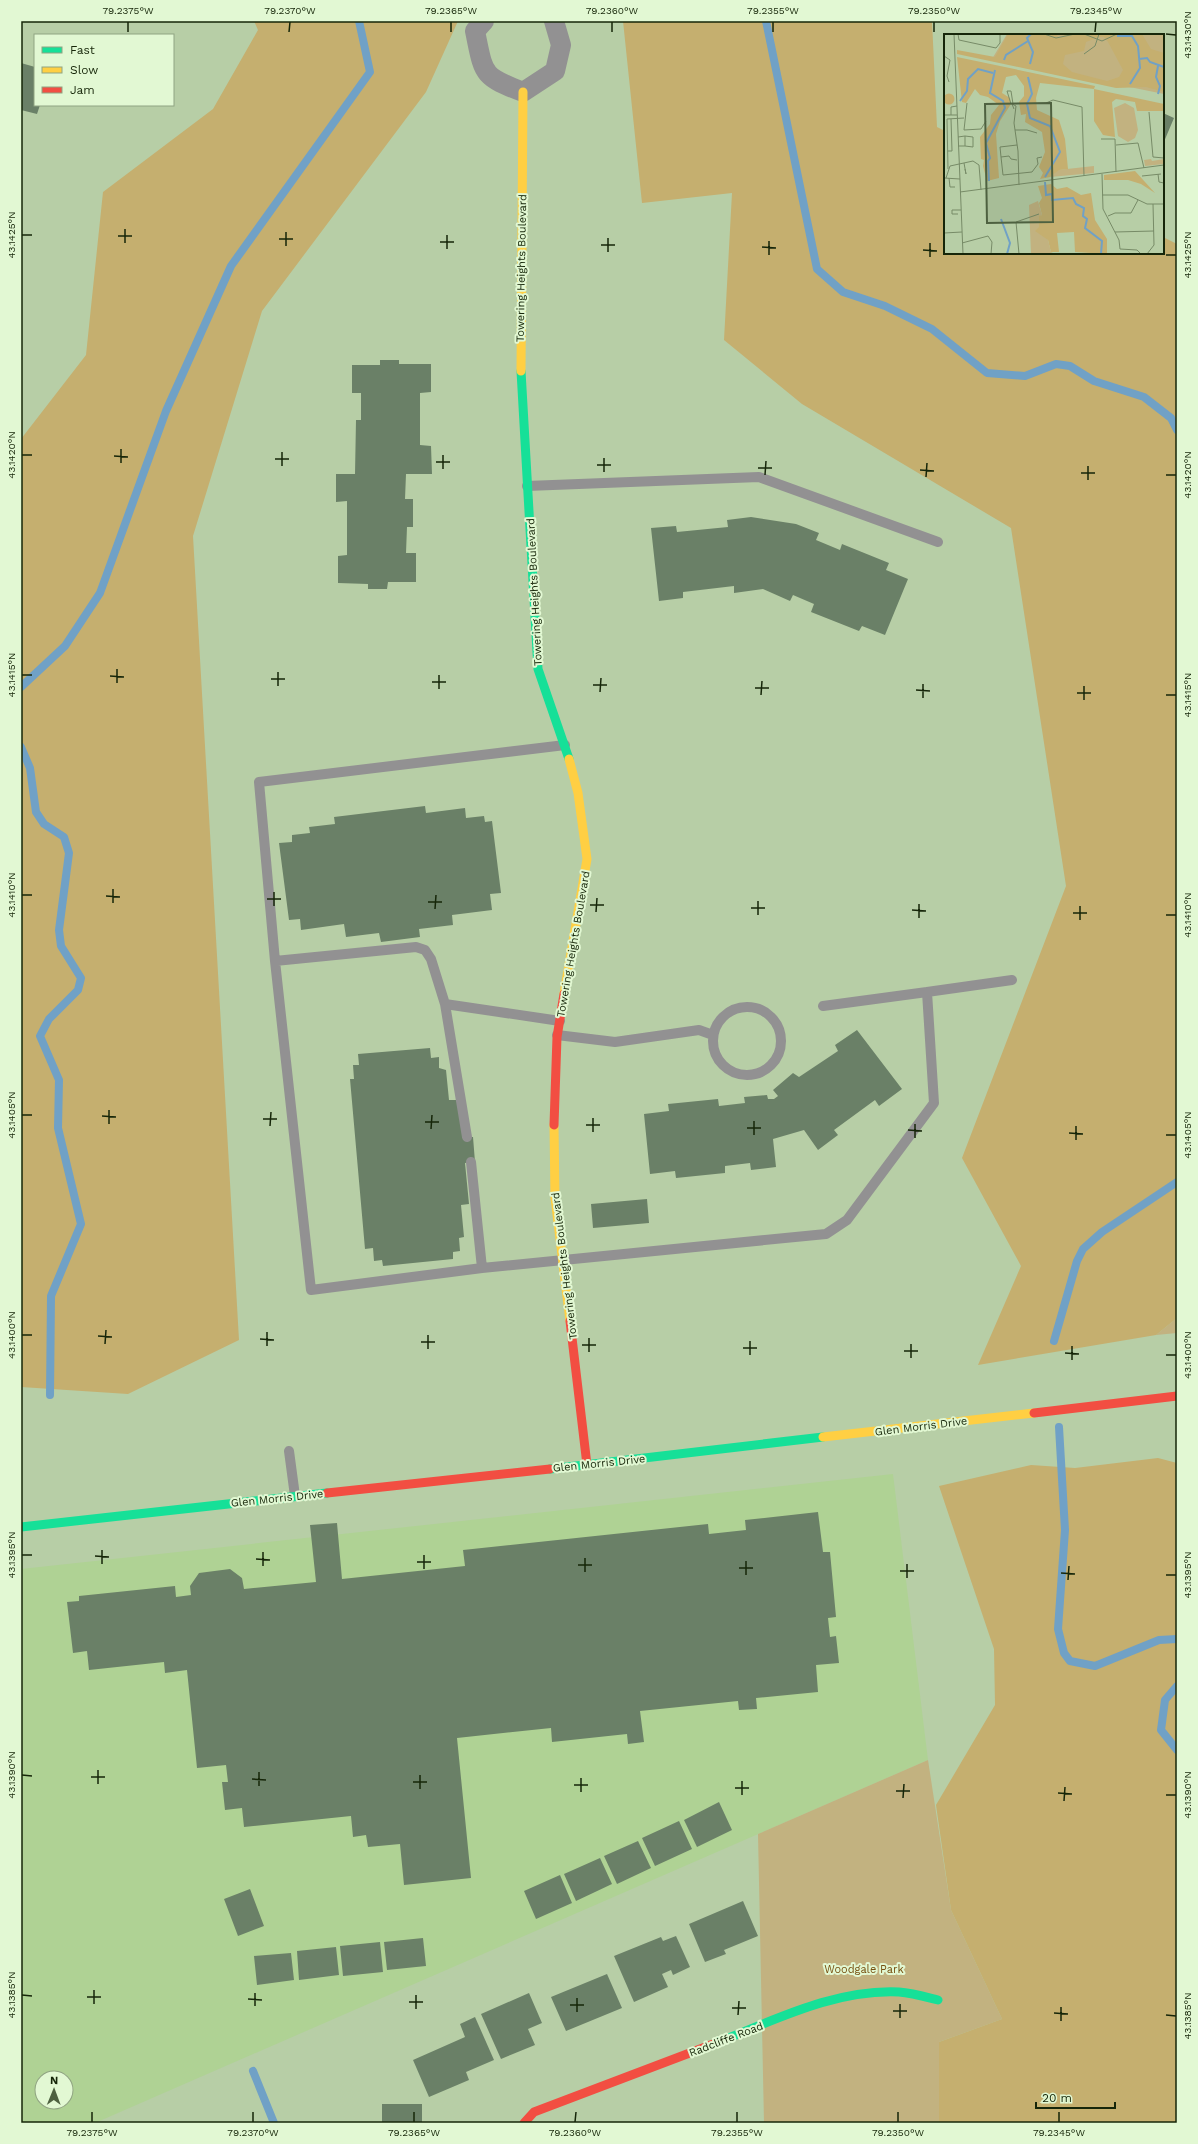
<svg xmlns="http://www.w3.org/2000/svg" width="1198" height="2144" viewBox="0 0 1198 2144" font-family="'Work Sans',sans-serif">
	<rect width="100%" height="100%" fill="#b7cea6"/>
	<!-- built -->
	<path fill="#afd294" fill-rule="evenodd" d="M 893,1474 L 928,1760 L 95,2123 L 21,2123 L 21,1569 ZM 42,2078 L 66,2078 L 66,2102 L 42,2102 Z"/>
	<!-- green -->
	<path fill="#c2b280" d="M 1177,1318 L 1177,1333 L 1156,1335 Z
		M 928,1760 L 951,1910 L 1002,2019 L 939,2042 L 939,2123 L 764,2123 L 758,1834 Z"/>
	<!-- forest -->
	<path fill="#c5af6f" d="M 254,21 L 458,21 L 426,92 L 262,311 L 193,536 L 239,1340 L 128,1394 L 21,1387 L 21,439 L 86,355 L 103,192 L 213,109 L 258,30 Z
		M 623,21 L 932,21 L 937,127 L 945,131 L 945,253 L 1163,253 L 1163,237 L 1177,244 L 1177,1318 L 1156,1335 L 978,1365 L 1021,1266 L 962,1158 L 1066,886 L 1011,528 L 802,404 L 724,340 L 732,193 L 642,203 Z
		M 1158,1458 L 1177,1463 L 1177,2123 L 939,2123 L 939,2042 L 1002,2019 L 951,1910 L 936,1805 L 995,1705 L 994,1649 L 939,1486 L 1031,1465 L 1075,1468 Z"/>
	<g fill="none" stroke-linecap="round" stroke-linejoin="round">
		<!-- stream -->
		<path stroke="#70a1c6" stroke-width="8" d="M 766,21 L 817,269 L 843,292 L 885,306 L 932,329 L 987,373 L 1025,376 L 1056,364 L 1070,366 L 1094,381 L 1144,397 L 1171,418 L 1177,430
			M 21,687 L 65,646 L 100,593 L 166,411 L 231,266 L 370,72 L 359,21
			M 21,747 L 30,768 L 36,812 L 44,824 L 64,837 L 69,853 L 59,930 L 61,946 L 81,978 L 78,990 L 49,1019 L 40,1036 L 59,1080 L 58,1128 L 81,1224 L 51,1296 L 50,1395
			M 1054,1341 L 1077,1261 L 1083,1249 L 1102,1232 L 1177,1182
			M 1059,1427 L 1065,1530 L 1058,1629 L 1064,1653 L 1070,1661 L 1095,1666 L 1159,1640 L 1177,1639
			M 1177,1686 L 1165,1700 L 1161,1730 L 1177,1750
			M 253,2071 L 274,2123"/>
	</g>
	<!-- building -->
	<path fill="#6a8067" d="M 21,63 L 35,67 L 35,105 L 40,105 L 37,114 L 21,110 Z
		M 1163,113 L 1174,118 L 1163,144 Z
		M 380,360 L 399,360 L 399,364 L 431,364 L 431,392 L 420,393 L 420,445 L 431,446 L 432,474 L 406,474 L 405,499 L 413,499 L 413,527 L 407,527 L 406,553 L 416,553 L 416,582 L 388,582 L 387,589 L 368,589 L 368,584 L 338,583 L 338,556 L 347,555 L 347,501 L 336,502 L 336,474 L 355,474 L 356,420 L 361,420 L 361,393 L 352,393 L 352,365 L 380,365 Z
		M 751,517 L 796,524 L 819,533 L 816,540 L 840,550 L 842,544 L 889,563 L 886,570 L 908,579 L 885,635 L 862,626 L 859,631 L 811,612 L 814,604 L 793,595 L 790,601 L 763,589 L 734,593 L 734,586 L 683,592 L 683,598 L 659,601 L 651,528 L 676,526 L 677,532 L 728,527 L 727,520 Z
		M 425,806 L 426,813 L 465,808 L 466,818 L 484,816 L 485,822 L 492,821 L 501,893 L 490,894 L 492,910 L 452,915 L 453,925 L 419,929 L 420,937 L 381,942 L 379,933 L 346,937 L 344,924 L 301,930 L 300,919 L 289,920 L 279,843 L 292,842 L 292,835 L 310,833 L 309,827 L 335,824 L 334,817 Z
		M 857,1030 L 902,1089 L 879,1106 L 875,1100 L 834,1130 L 838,1135 L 818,1150 L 804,1130 L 773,1139 L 776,1167 L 751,1170 L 750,1163 L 725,1166 L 725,1173 L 676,1178 L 675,1171 L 650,1174 L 644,1114 L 669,1111 L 668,1104 L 718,1099 L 719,1106 L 745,1103 L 744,1097 L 767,1095 L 768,1099 L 774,1099 L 778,1096 L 773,1090 L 793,1073 L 799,1077 L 838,1051 L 835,1045 Z
		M 430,1048 L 431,1058 L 439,1057 L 439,1068 L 446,1070 L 449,1100 L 459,1100 L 467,1137 L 473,1137 L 475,1162 L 465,1163 L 469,1204 L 461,1205 L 464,1237 L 459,1238 L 460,1251 L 453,1252 L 453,1259 L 383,1266 L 382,1260 L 374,1261 L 373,1248 L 365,1249 L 350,1079 L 354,1079 L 353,1065 L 359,1065 L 358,1054 Z
		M 647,1199 L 649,1223 L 593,1228 L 591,1204 Z
		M 818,1512 L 823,1552 L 830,1552 L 836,1617 L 828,1618 L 830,1637 L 836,1636 L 839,1663 L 816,1665 L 818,1692 L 756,1698 L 757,1709 L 739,1710 L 738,1701 L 640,1711 L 644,1742 L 628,1744 L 627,1734 L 552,1742 L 551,1728 L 457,1738 L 471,1878 L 404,1885 L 400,1844 L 368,1847 L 366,1835 L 353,1837 L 351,1816 L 244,1827 L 242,1808 L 225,1810 L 222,1782 L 228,1782 L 226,1765 L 197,1768 L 187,1670 L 165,1673 L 164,1662 L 89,1670 L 87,1651 L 73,1653 L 67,1602 L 79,1601 L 79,1596 L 175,1586 L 176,1597 L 191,1595 L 190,1586 L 199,1573 L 230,1569 L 242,1578 L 244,1589 L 316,1582 L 310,1525 L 337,1523 L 342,1579 L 465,1566 L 463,1550 L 708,1524 L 709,1534 L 746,1530 L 745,1520 Z
		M 719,1802 L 732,1830 L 697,1847 L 684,1820 Z
		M 679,1821 L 692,1849 L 655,1866 L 642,1838 Z
		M 638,1841 L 651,1868 L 617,1884 L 604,1856 Z
		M 600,1858 L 612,1884 L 576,1901 L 564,1874 Z
		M 560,1875 L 572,1903 L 536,1919 L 524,1891 Z
		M 250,1889 L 264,1926 L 238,1936 L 224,1899 Z
		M 743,1901 L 758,1936 L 724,1950 L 726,1954 L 705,1962 L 689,1924 Z
		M 676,1936 L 690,1967 L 673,1975 L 671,1970 L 662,1974 L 668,1987 L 634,2002 L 614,1956 L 661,1937 L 663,1941 Z
		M 423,1938 L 426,1966 L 387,1970 L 384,1942 Z
		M 380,1942 L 383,1972 L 343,1976 L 340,1946 Z
		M 336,1947 L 339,1975 L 299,1980 L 297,1951 Z
		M 291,1953 L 294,1980 L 257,1985 L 254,1956 Z
		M 607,1974 L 622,2008 L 566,2031 L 551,1997 Z
		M 529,1993 L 542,2023 L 528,2029 L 535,2045 L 501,2059 L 481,2014 Z
		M 475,2017 L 494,2060 L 466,2072 L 469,2080 L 429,2097 L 413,2060 L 465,2037 L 460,2024 Z
		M 382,2104 L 422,2104 L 422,2123 L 382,2123 Z"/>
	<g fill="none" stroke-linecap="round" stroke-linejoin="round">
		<!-- lane -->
		<path stroke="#929192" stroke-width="10" d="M 527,486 L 759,477 L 938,542
			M 275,961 L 311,1290 L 482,1268 L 826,1234 L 847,1220 L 934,1103 L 927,992 L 1012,980
			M 445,1004 L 467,1137
			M 823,1006 L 927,992
			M713 1041a34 34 0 1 1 68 0a34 34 0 1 1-68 0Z
			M 560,1021 L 445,1004 L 431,959 L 425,950 L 416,947 L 275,961 L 259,782 L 565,745
			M 557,1035 L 615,1042 L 699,1030 L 713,1035
			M 471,1162 L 482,1268
			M 289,1451 L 295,1496"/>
		<!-- street -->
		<path stroke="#929192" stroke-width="20" d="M 484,21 L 475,31 C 484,74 481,76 523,92 L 555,71 L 561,45 L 554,21"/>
		<!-- fast -->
		<path stroke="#16e098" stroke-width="9" d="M 521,371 L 538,669 L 569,759
			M 550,1469 L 823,1437
			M 21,1527 L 327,1493
			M 716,2043 C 775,2020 835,1989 899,1992 C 912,1993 926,1997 938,2000"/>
		<!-- slow -->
		<path stroke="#ffcf43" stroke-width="9" d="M 521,371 L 523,92
			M 564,994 L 587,859 L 578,793 L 569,759
			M 554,1125 L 555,1198 L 570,1321
			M 823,1437 L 1034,1413"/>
		<!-- jam -->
		<path stroke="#f24e42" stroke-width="9" d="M 554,1125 L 557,1037 L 564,994
			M 570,1321 L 587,1465
			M 1034,1413 L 1177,1396
			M 327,1493 L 550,1469
			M 524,2123 L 534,2112 L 716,2043"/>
	</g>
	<!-- ticks -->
	<path fill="none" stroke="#162609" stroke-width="1.5" d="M 128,32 L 128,22M 289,32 L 290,22M 451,32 L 451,22M 612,32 L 612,22M 773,32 L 773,22M 934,32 L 934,22M 1095,32 L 1096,22M 1166,34 L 1176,35M 22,235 L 32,235M 118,236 L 132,236M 279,239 L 293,239M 440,242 L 454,242M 125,243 L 125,229M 601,245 L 615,245M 286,246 L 286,232M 762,247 L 776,248M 447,249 L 447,235M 923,250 L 937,251M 608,252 L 608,238M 769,255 L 769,241M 1166,255 L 1176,255M 930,257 L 930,243M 22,455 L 32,455M 114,456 L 128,457M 275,459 L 289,459M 436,462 L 450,462M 121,463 L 121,449M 597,465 L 611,465M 282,466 L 282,452M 758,468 L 772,468M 443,469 L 443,455M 920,470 L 934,471M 604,472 L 604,458M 1081,473 L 1095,473M 765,475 L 766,461M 1166,475 L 1176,475M 926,477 L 927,463M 1088,480 L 1088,466M 22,675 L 32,675M 110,676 L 124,677M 271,679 L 285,679M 432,682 L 446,682M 117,683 L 117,669M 593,685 L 607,685M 278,686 L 278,672M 755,688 L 769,688M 439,689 L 439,675M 916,690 L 930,691M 600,692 L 601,678M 1077,693 L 1091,693M 761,695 L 762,681M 1166,695 L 1176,695M 923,698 L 923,684M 1084,700 L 1084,686M 22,895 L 32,895M 106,896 L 120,897M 267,899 L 281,899M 428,902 L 442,902M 113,903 L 113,889M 590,905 L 604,905M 274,906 L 274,892M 751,908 L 765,908M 435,909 L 436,895M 912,910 L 926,911M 596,912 L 597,898M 1073,913 L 1087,913M 758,915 L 758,901M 1166,915 L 1176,915M 919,918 L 919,904M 1080,920 L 1080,906M 22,1115 L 32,1115M 102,1116 L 116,1117M 263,1119 L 277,1119M 425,1122 L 439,1122M 109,1124 L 109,1110M 586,1125 L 600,1125M 270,1126 L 271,1112M 747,1128 L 761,1128M 431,1129 L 432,1115M 908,1130 L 922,1131M 593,1132 L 593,1118M 1069,1133 L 1083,1134M 754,1135 L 754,1121M 1166,1135 L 1176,1135M 915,1138 L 915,1124M 1076,1140 L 1076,1126M 22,1335 L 32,1335M 98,1336 L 112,1337M 260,1339 L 274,1340M 421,1342 L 435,1342M 105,1344 L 106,1330M 582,1345 L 596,1345M 267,1346 L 267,1332M 743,1348 L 757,1348M 428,1349 L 428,1335M 904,1351 L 918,1351M 589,1352 L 589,1338M 1065,1353 L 1079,1354M 750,1355 L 750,1341M 1166,1355 L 1176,1355M 911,1358 L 911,1344M 1072,1360 L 1072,1346M 22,1555 L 32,1555M 95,1556 L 109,1557M 256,1559 L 270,1560M 417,1562 L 431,1562M 102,1564 L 102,1550M 578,1565 L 592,1565M 263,1566 L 263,1552M 739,1568 L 753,1568M 424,1569 L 424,1555M 900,1571 L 914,1571M 585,1572 L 585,1558M 1061,1573 L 1075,1574M 746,1575 L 746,1561M 1166,1575 L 1176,1575M 907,1578 L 907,1564M 1068,1580 L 1069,1566M 22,1775 L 32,1776M 91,1777 L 105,1777M 252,1779 L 266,1780M 413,1782 L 427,1782M 98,1784 L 98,1770M 574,1785 L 588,1785M 259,1786 L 259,1772M 735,1788 L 749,1788M 420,1789 L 420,1775M 896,1791 L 910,1791M 581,1792 L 581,1778M 1058,1793 L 1072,1794M 742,1795 L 742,1781M 1166,1795 L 1176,1795M 903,1798 L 904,1784M 1064,1801 L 1065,1787M 22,1995 L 32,1996M 87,1997 L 101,1997M 248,1999 L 262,2000M 409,2002 L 423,2002M 94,2004 L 94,1990M 570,2005 L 584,2005M 255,2006 L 255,1993M 732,2008 L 746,2008M 416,2009 L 416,1995M 893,2011 L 907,2011M 577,2012 L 577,1998M 1054,2013 L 1068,2014M 738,2015 L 739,2001M 1166,2015 L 1176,2016M 900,2018 L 900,2004M 1061,2021 L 1061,2007M 92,2122 L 92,2112M 253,2122 L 253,2112M 414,2122 L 414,2112M 575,2122 L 576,2112M 737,2122 L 737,2112M 898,2122 L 898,2112M 1059,2122 L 1059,2112"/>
	<g text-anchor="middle" stroke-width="4" stroke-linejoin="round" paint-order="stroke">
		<!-- street labels -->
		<g font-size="11" fill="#162609" stroke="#e2f8d3">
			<text transform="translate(521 268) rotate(-89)" y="4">Towering Heights Boulevard</text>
			<text transform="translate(534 592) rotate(-93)" y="4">Towering Heights Boulevard</text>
			<text transform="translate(573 944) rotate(-80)" y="4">Towering Heights Boulevard</text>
			<text transform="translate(564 1266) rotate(-97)" y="4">Towering Heights Boulevard</text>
			<text transform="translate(921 1426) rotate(-7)" y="4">Glen Morris Drive</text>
			<text transform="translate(599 1463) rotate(-6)" y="4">Glen Morris Drive</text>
			<text transform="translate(277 1498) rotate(-6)" y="4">Glen Morris Drive</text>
			<text transform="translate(726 2039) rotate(-21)" y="4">Radcliffe Road</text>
		</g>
		<!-- park labels -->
		<g font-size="11" fill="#764f0f" stroke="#e2f8d3">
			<text x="864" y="1973">Woodgale Park</text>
		</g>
	</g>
	<!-- overview -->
	<g transform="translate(944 34)">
		<rect width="220" height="220" fill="#b7cea6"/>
		<path d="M 63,0 L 220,0 L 220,60 L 48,25 ZM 181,69 L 190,74 L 194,96 L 191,104 L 184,108 L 174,102 L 170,74 ZM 207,125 L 208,127 L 220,125 L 220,130 L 201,132 L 200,126 ZM 150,132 L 150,139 L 106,143 L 114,136 ZM 94,167 L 98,181 L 95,183 L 95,193 L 104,206 L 107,218 L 111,220 L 87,220 L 85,171 Z" fill="#c2b280"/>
		<path d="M 64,0 L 111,0 L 116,4 L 122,0 L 198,0 L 207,15 L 220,19 L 220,58 L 202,53 L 172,54 L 13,20 L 13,16 L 51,23 ZM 155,3 L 160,3 L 164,8 L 179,36 L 175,43 L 163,47 L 128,38 L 119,30 L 121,21 L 140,17 L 142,8 ZM 13,23 L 151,52 L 150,55 L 220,70 L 220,77 L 193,77 L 191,68 L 172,65 L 168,68 L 171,103 L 159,101 L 150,87 L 150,55 L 96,49 L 92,64 L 93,76 L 115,86 L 121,105 L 124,135 L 115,136 L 106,143 L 96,145 L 99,139 L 95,133 L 101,118 L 98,98 L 81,88 L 82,80 L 77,81 L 75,68 L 80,62 L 80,52 L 72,41 L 62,43 L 58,59 L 66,64 L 67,70 L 56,87 L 52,100 L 55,144 L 43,147 L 39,132 L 40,126 L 37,125 L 36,103 L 46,90 L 47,81 L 55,71 L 44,63 L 36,61 L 31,55 L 22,69 L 18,68 ZM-0.5 65a5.5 5.5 0 1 1 11 0a5.5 5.5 0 1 1-11 0ZM 191,137 L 211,159 L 197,150 L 184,146 L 160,146 L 160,141 ZM 107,150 L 113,155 L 123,153 L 137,161 L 147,159 L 151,186 L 163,205 L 163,220 L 131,218 L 130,198 L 113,199 L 115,218 L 107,218 L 104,206 L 91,197 L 95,193 L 95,182 L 98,181 L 95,169 L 98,164 L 94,152 Z" fill="#c5af6f" fill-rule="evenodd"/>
		<path fill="none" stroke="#70a1c6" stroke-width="2" d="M 173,2 L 188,2 L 194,12 L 196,34 L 186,50M 195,25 L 203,24 L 206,28 L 220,33M 60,26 L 62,21 L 84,7M 86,30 L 89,18 L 83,4 L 87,0M 214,32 L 212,43 L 216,52 L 214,60M 84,43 L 88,60 L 83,70 L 86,84 L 106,92 L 116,118 L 101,143M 16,67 L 23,57 L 24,45 L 34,35 L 49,39M 45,147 L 44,127 L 46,124 L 42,109 L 61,74 L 59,67 L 46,59 L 51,36M 101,148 L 102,161 L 108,160 L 108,166 L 129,164 L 132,170 L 140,174 L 139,182 L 143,185 L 141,194 L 158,207 L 157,220M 57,185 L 66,209 L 63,220"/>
		<path fill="none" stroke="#778b67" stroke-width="1" d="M 10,0 L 19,220M 14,0 L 15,6 L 52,14 L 56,9 L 56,0M 100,0 L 112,4 L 131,0M 140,0 L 158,7 L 173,0M 140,20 L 151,12 L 155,0M 0,22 L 6,26 L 3,42 L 5,48M 23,69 L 20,96 L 37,95 L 42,87M 102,69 L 109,66 L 138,73 L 140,142M 67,70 L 63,57 L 67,57 L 69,70M 70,75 L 68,70 L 72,72 L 70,89 L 74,117 L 75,151M 205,78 L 209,123 L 220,124M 0,81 L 13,81M 7,81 L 7,73 L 13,72M 71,96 L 83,96 L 93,99M 21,102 L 29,103 L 29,113 L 21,112M 14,103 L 21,102 L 21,112 L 14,112M 157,105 L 171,105 L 172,138M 172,111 L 194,109 L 200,134M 4,117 L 8,117 L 7,85M 57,123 L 59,141 L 88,138 L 94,130 L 93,124 L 98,123M 73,126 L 67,125 L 65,122 L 57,123 L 56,113 L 73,111M 20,129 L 22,140 L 21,135M 4,135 L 3,85 L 20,84M 158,140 L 159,175 L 175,206 L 176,215 L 193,216 L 197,220M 214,140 L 215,148 L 220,149M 198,142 L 217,140M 0,144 L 16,145M 2,144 L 6,132 L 29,127 L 35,131 L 37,156M 5,144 L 6,153 L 11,153M 16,158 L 220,131M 158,161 L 184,161 L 203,170 L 220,170M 14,180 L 8,180 L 8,176 L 17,176M 164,182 L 171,179 L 187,179 L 194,166M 171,198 L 210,197M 0,199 L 18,198M 18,209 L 44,202 L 48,208 L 47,220M 75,220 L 72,188 L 95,180M 203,220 L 210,211 L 209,170"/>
		<path fill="#4e6140" fill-opacity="0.15" stroke="#4e6140" stroke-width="2" d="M 107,69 L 109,188 L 43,189 L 41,70 Z"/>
		<rect width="220" height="220" fill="none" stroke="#162609" stroke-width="2"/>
	</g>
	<!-- border -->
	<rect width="1198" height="2144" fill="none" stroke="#e2f8d3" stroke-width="44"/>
	<!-- legend -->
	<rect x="34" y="34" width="140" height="72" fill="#e2f8d3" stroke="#90a482"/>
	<rect x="42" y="47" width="20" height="6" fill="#16e098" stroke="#90a482"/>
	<text x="70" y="54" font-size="12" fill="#162609">Fast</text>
	<rect x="42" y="67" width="20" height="6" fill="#ffcf43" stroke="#90a482"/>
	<text x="70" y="74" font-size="12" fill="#162609">Slow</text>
	<rect x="42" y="87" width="20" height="6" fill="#f24e42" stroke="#90a482"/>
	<text x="70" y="94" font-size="12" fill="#162609">Jam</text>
	<!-- north arrow -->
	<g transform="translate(54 2090) rotate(1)"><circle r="19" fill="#e2f8d3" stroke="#90a482"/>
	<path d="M0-3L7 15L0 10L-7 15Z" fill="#4e6140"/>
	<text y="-6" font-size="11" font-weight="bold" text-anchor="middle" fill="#162609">N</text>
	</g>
	<!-- scale -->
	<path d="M1036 2102v6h79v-6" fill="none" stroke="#162609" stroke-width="2"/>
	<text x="1042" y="2102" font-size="12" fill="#162609" stroke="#e2f8d3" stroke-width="3" paint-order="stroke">20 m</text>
	<rect x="22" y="22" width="1154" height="2100" fill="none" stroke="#162609" stroke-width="1.5"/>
	<g font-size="10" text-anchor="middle" fill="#162609">
		<text x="128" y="14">79.2375°W</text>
		<text x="290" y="14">79.2370°W</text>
		<text x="451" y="14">79.2365°W</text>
		<text x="612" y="14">79.2360°W</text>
		<text x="773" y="14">79.2355°W</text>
		<text x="934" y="14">79.2350°W</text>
		<text x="1096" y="14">79.2345°W</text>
		<text transform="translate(1187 35) rotate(-90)" y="4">43.1430°N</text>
		<text transform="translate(11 235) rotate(-90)" y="4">43.1425°N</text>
		<text transform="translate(1187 255) rotate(-90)" y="4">43.1425°N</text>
		<text transform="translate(11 455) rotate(-90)" y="4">43.1420°N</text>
		<text transform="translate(1187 475) rotate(-90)" y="4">43.1420°N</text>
		<text transform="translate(11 675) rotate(-90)" y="4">43.1415°N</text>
		<text transform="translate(1187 695) rotate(-90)" y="4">43.1415°N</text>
		<text transform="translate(11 895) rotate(-90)" y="4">43.1410°N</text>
		<text transform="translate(1187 915) rotate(-90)" y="4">43.1410°N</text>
		<text transform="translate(11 1115) rotate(-90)" y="4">43.1405°N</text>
		<text transform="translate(1187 1135) rotate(-90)" y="4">43.1405°N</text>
		<text transform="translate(11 1335) rotate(-90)" y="4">43.1400°N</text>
		<text transform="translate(1187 1355) rotate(-90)" y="4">43.1400°N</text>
		<text transform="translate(11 1555) rotate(-90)" y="4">43.1395°N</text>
		<text transform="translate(1187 1575) rotate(-90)" y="4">43.1395°N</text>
		<text transform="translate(11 1775) rotate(-90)" y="4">43.1390°N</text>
		<text transform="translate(1187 1795) rotate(-90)" y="4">43.1390°N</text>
		<text transform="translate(11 1995) rotate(-90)" y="4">43.1385°N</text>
		<text transform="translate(1187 2016) rotate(-90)" y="4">43.1385°N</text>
		<text x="92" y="2136">79.2375°W</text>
		<text x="253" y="2136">79.2370°W</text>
		<text x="414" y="2136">79.2365°W</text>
		<text x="575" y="2136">79.2360°W</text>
		<text x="737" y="2136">79.2355°W</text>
		<text x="898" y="2136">79.2350°W</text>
		<text x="1059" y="2136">79.2345°W</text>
	</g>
</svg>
